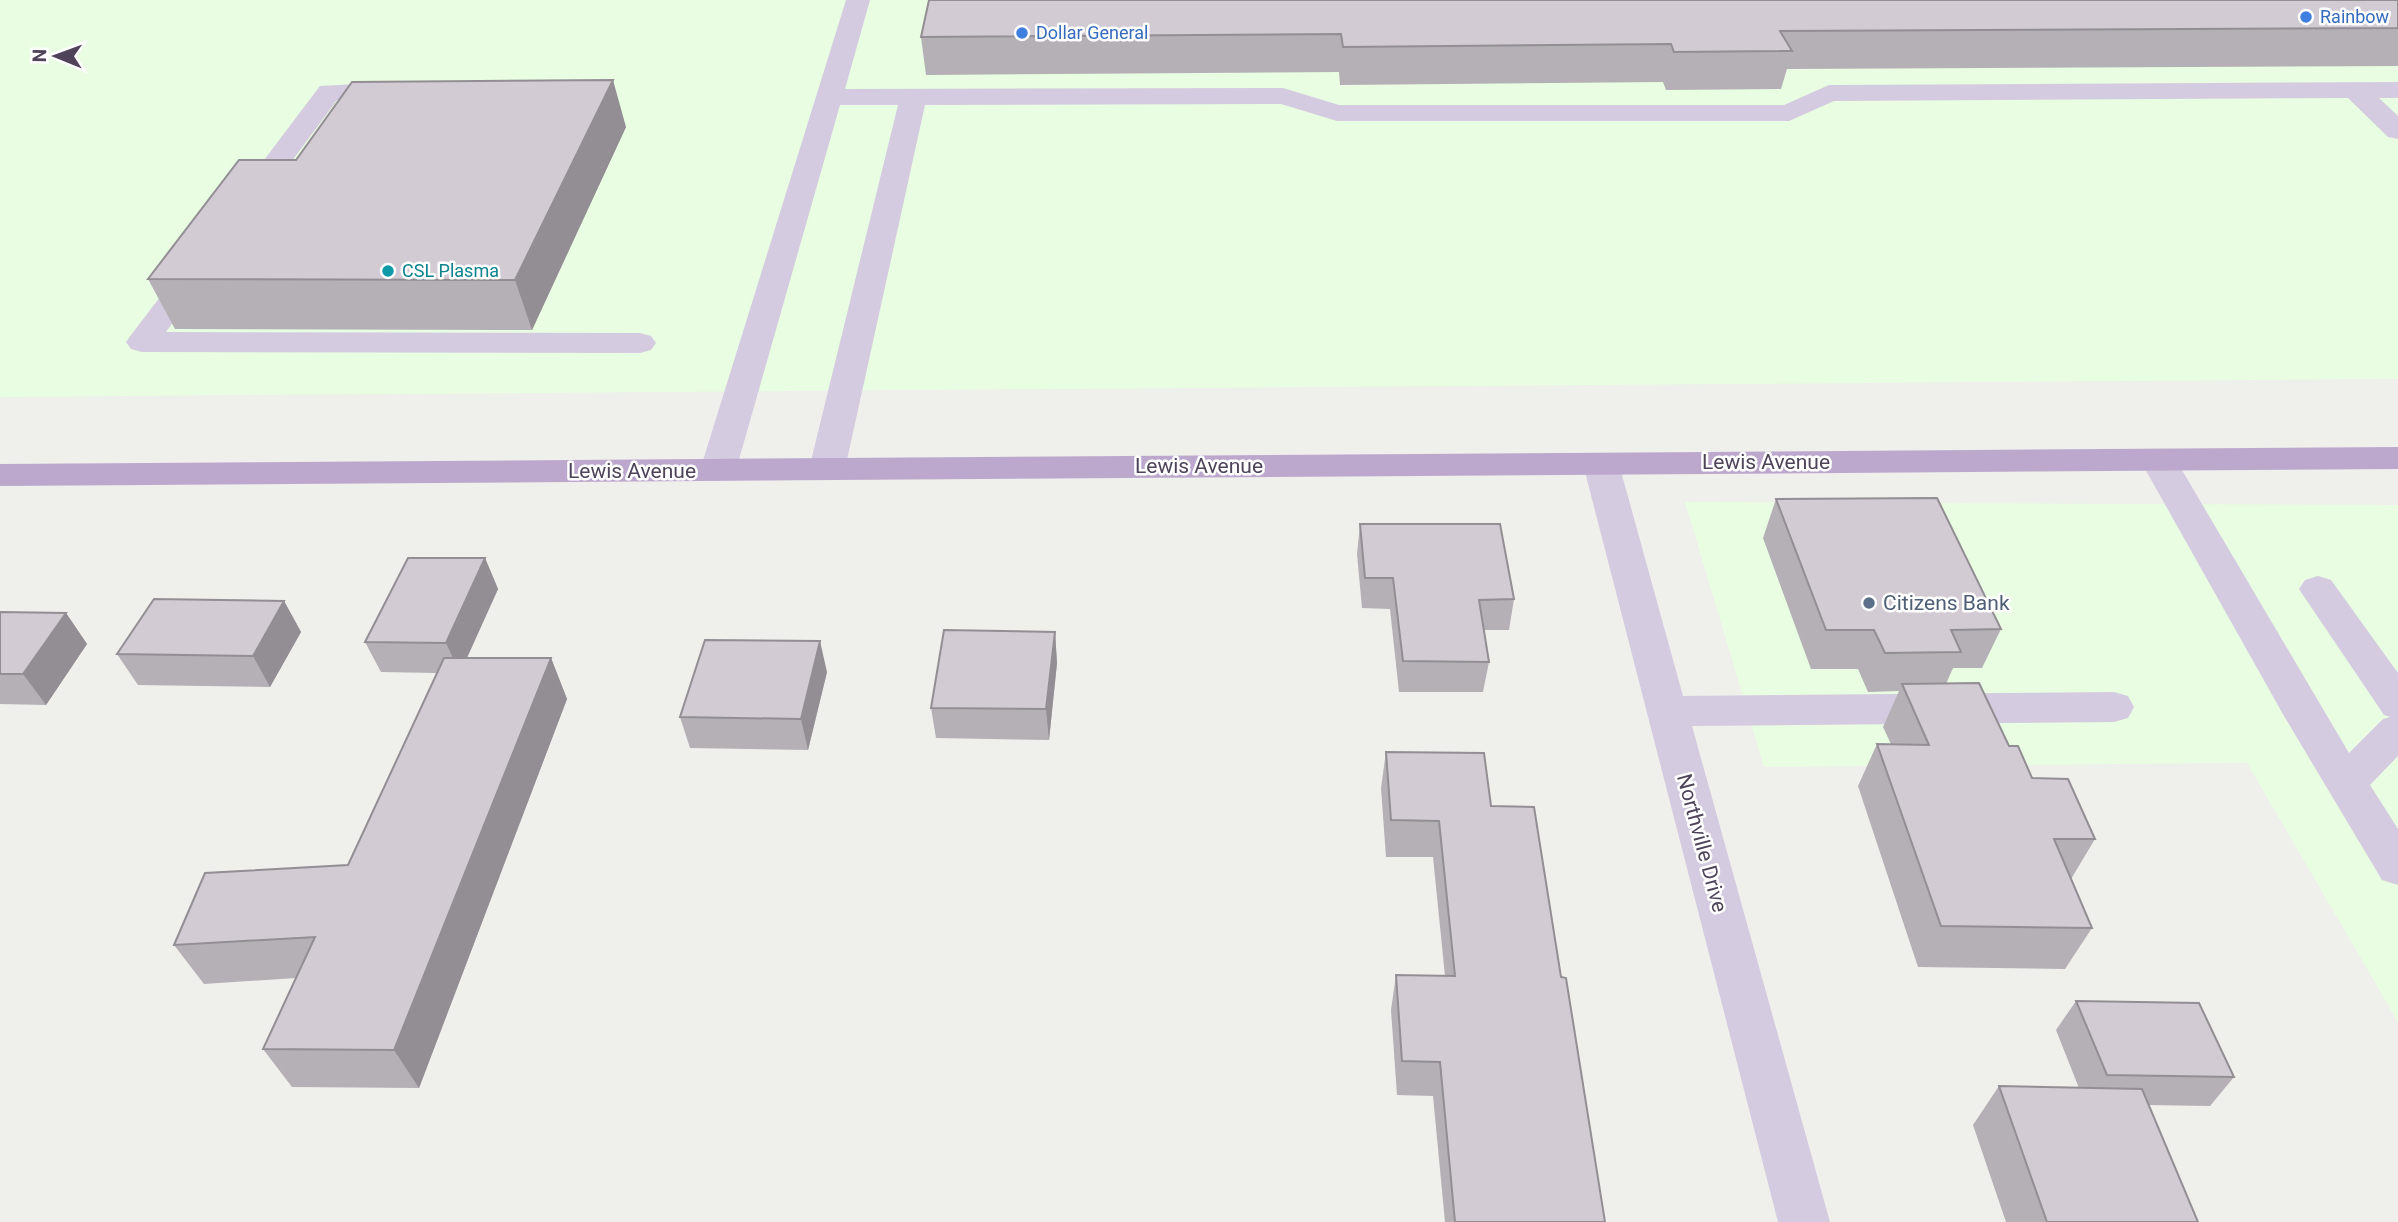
<svg xmlns="http://www.w3.org/2000/svg" width="2398" height="1222" viewBox="0 0 2398 1222" font-family="Roboto,sans-serif">
	<rect width="100%" height="100%" fill="#efefeb"/>
	<!-- commercial -->
	<path fill="#e8fde1" d="M 0,0 L 2398,0 L 2398,379 L 0,397 Z
		M 1685,502 L 2398,505 L 2398,1022 L 2247,763 L 1764,767 Z"/>
	<g fill="none" stroke-linecap="round" stroke-linejoin="round">
		<!-- minor -->
		<path fill="#d5cbe0" fill-rule="evenodd" d="M 846,0 L 870,0 L 845,89 L 1283,88 L 1339,105 L 1784,105 L 1829,85 L 2398,82 L 2398,98 L 2379,98 L 2398,116 L 2398,139 L 2388,137 L 2348,98 L 1834,101 L 1789,121 L 1337,121 L 1281,104 L 925,105 L 845,469 L 839,477 L 827,480 L 815,477 L 809,469 L 898,105 L 840,105 L 736,470 L 730,478 L 718,481 L 706,478 L 700,470 Z
			M 376,83 L 385,85 L 389,91 L 385,97 L 337,100 L 258,207 L 248,210 L 238,207 L 233,201 L 320,86 Z
			M 197,260 L 208,263 L 212,269 L 166,332 L 640,333 L 651,336 L 656,343 L 651,350 L 640,353 L 142,352 L 131,349 L 126,342 L 131,335 L 186,263 Z
			M 2158,449 L 2170,452 L 2176,460 L 2349,753 L 2383,719 L 2390,717 L 2384,715 L 2305,598 L 2299,589 L 2305,580 L 2318,576 L 2331,580 L 2398,673 L 2398,756 L 2370,785 L 2398,829 L 2398,885 L 2382,880 L 2284,716 L 2140,460 L 2146,452 Z
			M 1601,453 L 1613,456 L 1619,464 L 1683,696 L 2114,692 L 2128,696 L 2134,707 L 2128,718 L 2114,722 L 1692,726 L 1830,1222 L 1778,1222 L 1583,464 L 1589,456 Z"/>
		<!-- major -->
		<path fill="#bca8cd" fill-rule="evenodd" d="M 2398,447 L 2398,469 L 0,486 L 0,464 Z"/>
	</g>
	<!-- wall -->
	<path fill="#b5afb6" d="M 2398,0 L 2398,66 L 1787,69 L 1781,89 L 1666,90 L 1663,82 L 1340,85 L 1339,72 L 926,75 L 921,37 Z
		M 626,127 L 532,330 L 175,329 L 148,279 L 296,160 Z
		M 1776,499 L 2001,629 L 1982,668 L 1953,668 L 1946,684 L 2009,746 L 2032,778 L 2095,839 L 2071,879 L 2092,928 L 2065,969 L 1918,967 L 1858,786 L 1877,744 L 1891,744 L 1883,727 L 1899,691 L 1868,692 L 1858,669 L 1811,669 L 1763,538 Z
		M 1360,524 L 1514,599 L 1509,630 L 1484,630 L 1489,662 L 1483,692 L 1399,692 L 1390,609 L 1362,608 L 1357,554 Z
		M 485,558 L 498,589 L 467,658 L 551,658 L 567,699 L 419,1088 L 292,1087 L 263,1049 L 296,978 L 204,984 L 174,945 L 348,865 L 437,673 L 381,672 L 365,642 Z
		M 284,601 L 301,632 L 270,687 L 138,685 L 117,654 Z
		M 0,612 L 66,613 L 87,644 L 46,705 L 0,704 Z
		M 1055,632 L 1057,663 L 1049,740 L 936,738 L 931,708 Z
		M 827,672 L 808,750 L 690,748 L 680,717 Z
		M 1386,752 L 1491,806 L 1561,977 L 1605,1222 L 1445,1222 L 1433,1096 L 1397,1095 L 1391,1010 L 1396,975 L 1445,976 L 1433,857 L 1386,857 L 1381,788 Z
		M 2076,1001 L 2234,1077 L 2210,1106 L 2148,1105 L 2198,1222 L 2006,1222 L 1973,1125 L 1999,1086 L 2079,1088 L 2056,1030 Z"/>
	<!-- shaded-wall -->
	<path fill="#938e94" d="M 613,80 L 626,127 L 532,330 L 515,280 Z
		M 485,558 L 498,589 L 460,673 L 446,643 Z
		M 284,601 L 301,632 L 270,687 L 253,656 Z
		M 66,613 L 87,644 L 46,705 L 23,674 Z
		M 1055,632 L 1057,663 L 1049,740 L 1046,709 Z
		M 820,641 L 827,672 L 808,750 L 801,719 Z
		M 551,658 L 567,699 L 419,1088 L 394,1050 Z"/>
	<!-- building -->
	<path fill="#d2cbd4" stroke="#938e94" stroke-width="2" d="M 929,0 L 2398,0 L 2398,28 L 1780,31 L 1792,51 L 1674,52 L 1671,44 L 1343,47 L 1341,34 L 921,37 Z
		M 613,80 L 515,280 L 148,279 L 239,160 L 296,160 L 352,82 Z
		M 1937,498 L 2001,629 L 1951,630 L 1961,652 L 1885,653 L 1874,630 L 1826,630 L 1776,499 Z
		M 1360,524 L 1500,524 L 1514,599 L 1479,600 L 1489,662 L 1403,661 L 1393,578 L 1365,578 Z
		M 408,558 L 485,558 L 446,643 L 365,642 Z
		M 154,599 L 284,601 L 253,656 L 117,654 Z
		M 0,612 L 66,613 L 23,674 L 0,674 Z
		M 944,630 L 1055,632 L 1046,709 L 931,708 Z
		M 705,640 L 820,641 L 801,719 L 680,717 Z
		M 444,658 L 551,658 L 394,1050 L 263,1049 L 315,937 L 174,945 L 205,873 L 348,865 Z
		M 1979,683 L 2009,746 L 2018,746 L 2032,778 L 2068,779 L 2095,839 L 2054,839 L 2092,928 L 1941,926 L 1877,744 L 1929,745 L 1902,684 Z
		M 1386,752 L 1484,753 L 1491,806 L 1534,807 L 1561,977 L 1566,978 L 1605,1222 L 1455,1222 L 1440,1062 L 1402,1061 L 1396,975 L 1455,976 L 1439,821 L 1391,820 Z
		M 2076,1001 L 2199,1003 L 2234,1077 L 2107,1075 Z
		M 1999,1086 L 2142,1089 L 2198,1222 L 2047,1222 Z"/>
	<!-- markers -->
	<g fill="#3f7fe0" stroke="#fff" stroke-width="2.5">
		<circle cx="2306" cy="17" r="7"/>
		<circle cx="1022" cy="33" r="7"/>
	</g>
	<circle fill="#0f9aa8" stroke="#fff" stroke-width="2.5" cx="388" cy="271" r="7"/>
	<circle fill="#5c6f8a" stroke="#fff" stroke-width="2.5" cx="1869" cy="603" r="7"/>
	<g text-anchor="middle" stroke-width="5" stroke-linejoin="round" paint-order="stroke">
		<!-- far-shop labels -->
		<g font-size="18" fill="#366cbe" stroke="#fff" text-anchor="start">
			<text x="2320" y="23">Rainbow</text>
			<text x="1036" y="39">Dollar General</text>
		</g>
		<!-- far-culture labels -->
		<g font-size="18" fill="#0d838f" stroke="#fff" text-anchor="start">
			<text x="402" y="277">CSL Plasma</text>
		</g>
		<!-- street labels -->
		<g font-size="21" fill="#4f435a" stroke="#fff">
			<text x="1766" y="469">Lewis Avenue</text>
			<text x="1199" y="473">Lewis Avenue</text>
			<text x="632" y="478">Lewis Avenue</text>
			<text transform="translate(1702 843) rotate(75)" y="7">Northville Drive</text>
		</g>
		<!-- service labels -->
		<g font-size="21" fill="#4e5e75" stroke="#fff" text-anchor="start">
			<text x="1883" y="610">Citizens Bank</text>
		</g>
	</g>
	<!-- north arrow -->
	<g transform="translate(56 56) rotate(271)" stroke="#ffffff" stroke-width="5" paint-order="stroke">
	<path d="M0-5L12 26L0 18L-12 26Z" fill="#4f435a"/>
	<text y="-10" font-size="19" font-weight="bold" text-anchor="middle" fill="#4f435a">N</text>
	</g>
</svg>
